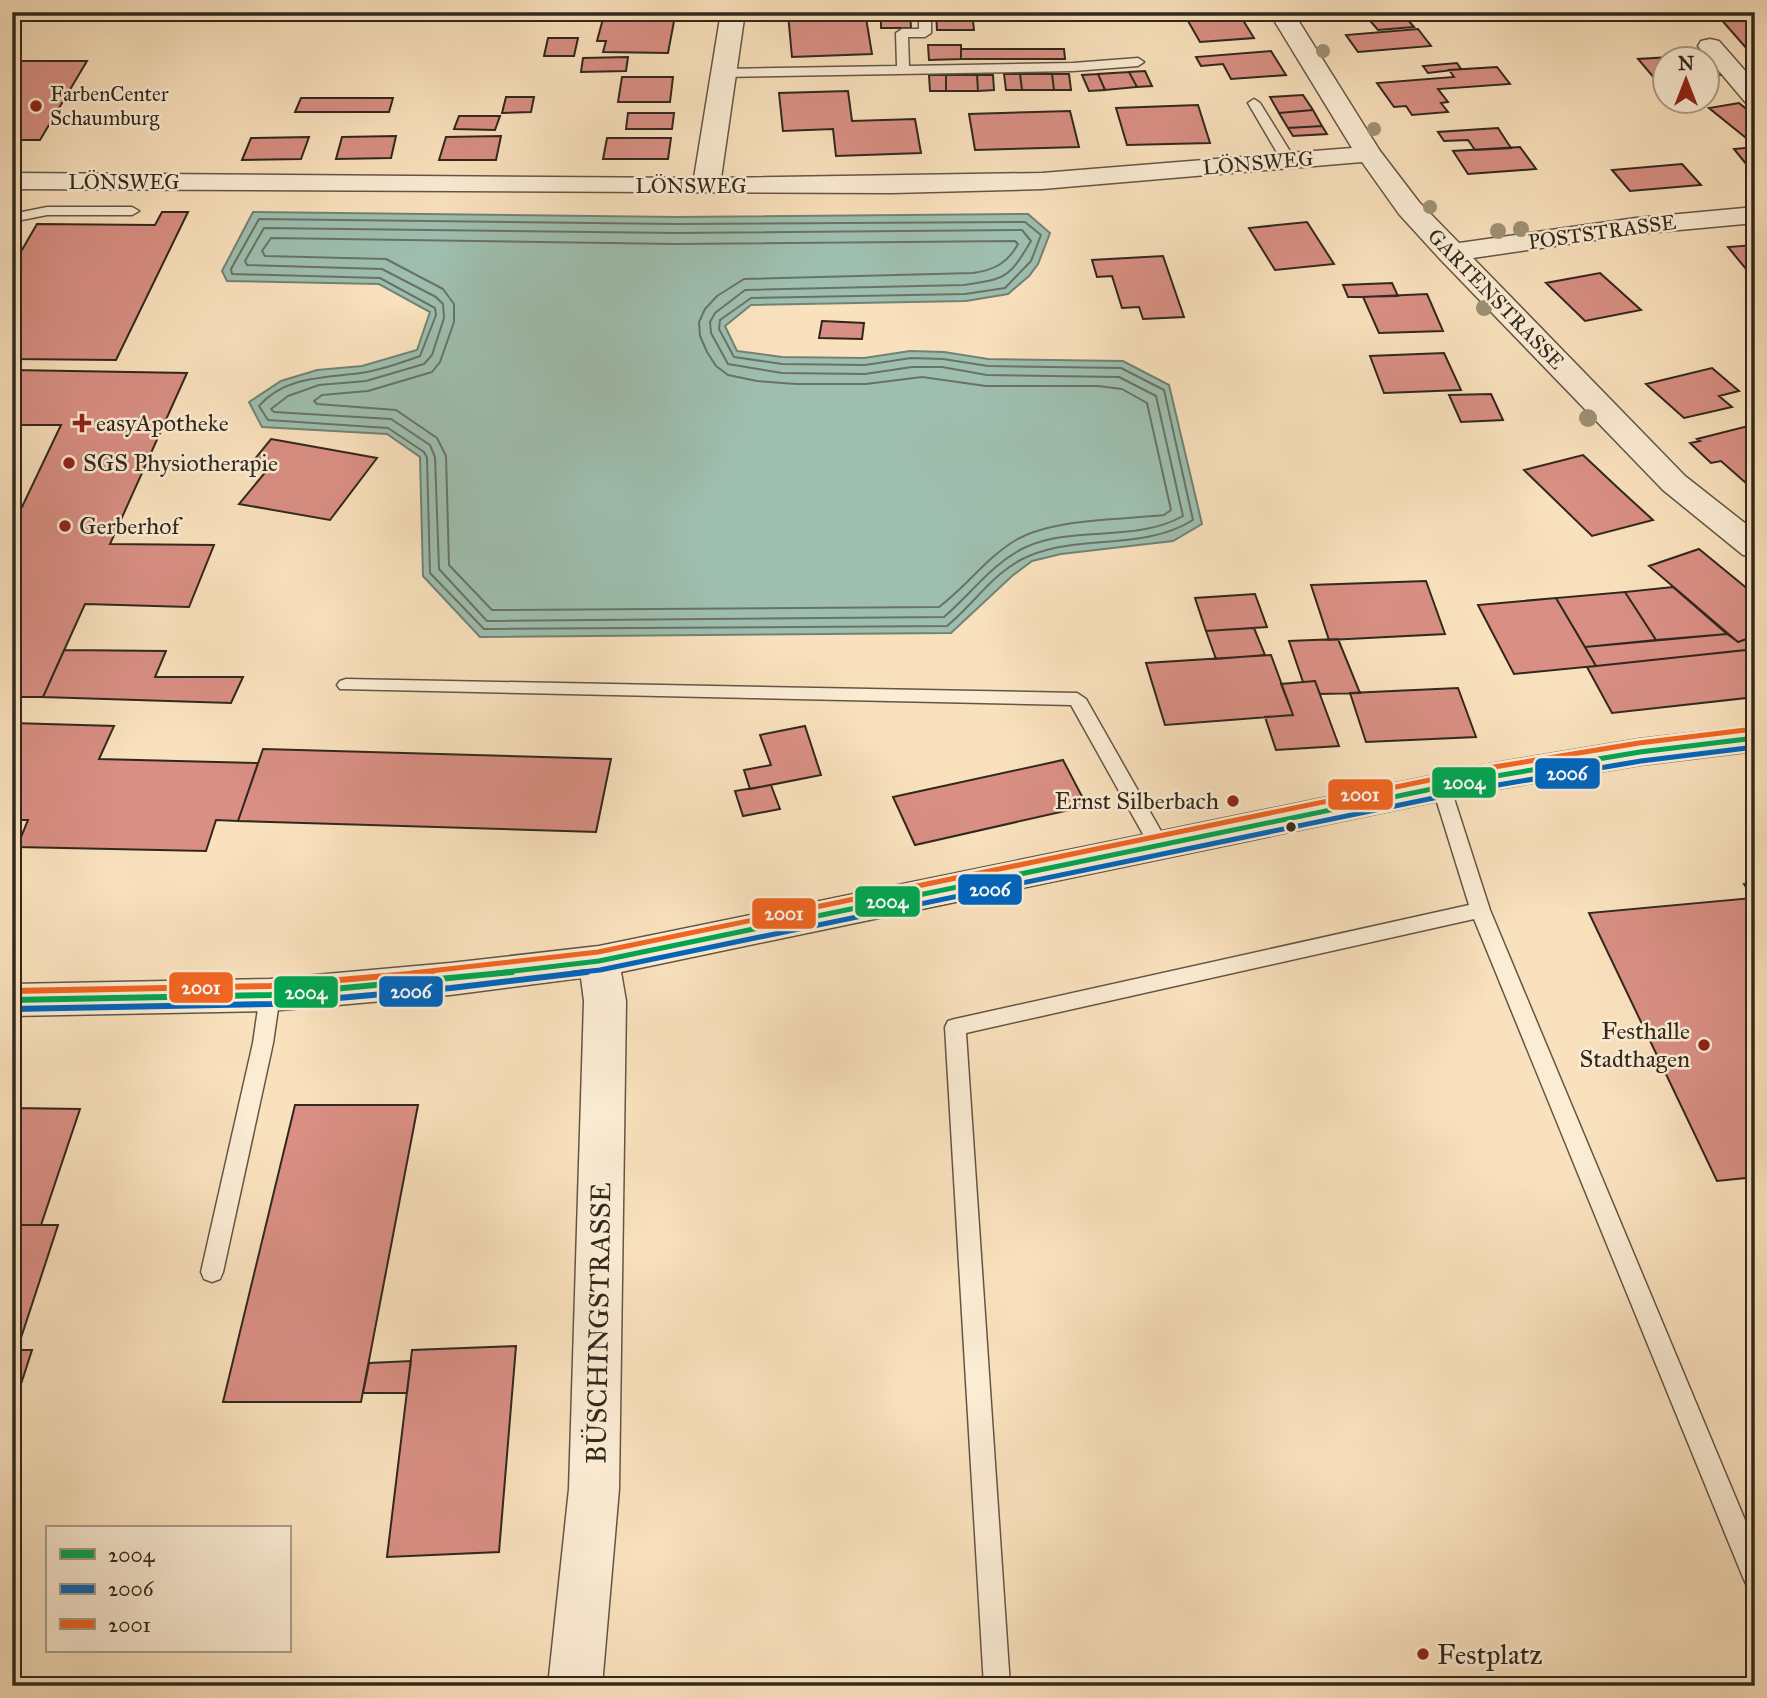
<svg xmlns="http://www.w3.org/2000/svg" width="1767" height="1698" viewBox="0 0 1767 1698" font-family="'IM FELL Great Primer',serif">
	<rect width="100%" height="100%" fill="#f9e1bd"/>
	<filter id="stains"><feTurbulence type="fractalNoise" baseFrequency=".00286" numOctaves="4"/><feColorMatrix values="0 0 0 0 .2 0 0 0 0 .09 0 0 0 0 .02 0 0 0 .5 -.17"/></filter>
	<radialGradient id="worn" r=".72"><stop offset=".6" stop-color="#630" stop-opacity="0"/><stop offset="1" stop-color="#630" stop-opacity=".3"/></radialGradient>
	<!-- water -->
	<path fill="#9ebeaf" stroke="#728275" stroke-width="2" d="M 253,212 L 676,217 L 1028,214 L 1050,233 L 1038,264 L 1029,276 L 1008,294 L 966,301 L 751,305 L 725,326 L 737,351 L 782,357 L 864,358 L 910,351 L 944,352 L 988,359 L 1123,361 L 1169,385 L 1202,524 L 1173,541 L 1061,554 L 1032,561 L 1012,576 L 951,633 L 480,637 L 423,576 L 420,457 L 387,434 L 262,427 L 249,402 L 281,381 L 317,370 L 362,366 L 417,350 L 430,312 L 379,284 L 227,281 L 222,271 Z"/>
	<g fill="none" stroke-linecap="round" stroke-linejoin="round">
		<!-- shore -->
		<path stroke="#687366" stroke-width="2" d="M 259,219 L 676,224 L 1025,222 L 1041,235 L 1031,261 L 1005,288 L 965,294 L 751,298 L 720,320 L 719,329 L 734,357 L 782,364 L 865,365 L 911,358 L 943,359 L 988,366 L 1121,368 L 1164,390 L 1193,520 C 1143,551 1082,534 1029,556 C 996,569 974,604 947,626 L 484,629 L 430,573 L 427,458 L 424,452 L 388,428 L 268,420 L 259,406 C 285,376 325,378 361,373 C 381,370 401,363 420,356 L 436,315 L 435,308 L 380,278 L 232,274 L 231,269 Z
			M 264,228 L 675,233 L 1022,230 L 1031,241 C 1009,278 1006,279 964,285 L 745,290 L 715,313 L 710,322 L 711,333 L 728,364 L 782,373 L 865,374 L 912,367 L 942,367 L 987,375 L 1119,377 L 1156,396 L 1183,516 C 1135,543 1075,525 1026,547 C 993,562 971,594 944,617 L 487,621 L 439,569 L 435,457 L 430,445 L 391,419 L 274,412 L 271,409 L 288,396 L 319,385 L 366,381 L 424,364 L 432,355 L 444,318 L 443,304 L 436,297 L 382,269 L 247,265 L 245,261 Z
			M 271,238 L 675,244 L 1015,241 L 1018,244 C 1008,263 994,270 973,273 L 744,279 L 717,296 L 705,309 L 699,322 L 700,336 L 707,352 L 716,366 L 728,375 L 757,381 L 796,384 L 866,384 L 922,377 L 986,386 L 1098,386 L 1122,389 L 1147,403 L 1171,510 L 1164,515 C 1120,520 1054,518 1016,540 C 987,557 966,587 939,607 L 492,610 L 449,565 L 446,456 L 437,438 L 396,410 L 317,404 L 314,401 L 322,395 L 368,391 L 432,372 L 440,362 L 454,322 L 454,304 L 443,289 L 386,259 L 265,256 L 262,251 Z"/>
	</g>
	<!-- building -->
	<path fill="#d98f84" stroke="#31281d" stroke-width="2" d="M 137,12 L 160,12 L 156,20 L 133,20 Z
		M 337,12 L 372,12 L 370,19 L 335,19 Z
		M 865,12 L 872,54 L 792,57 L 788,14 Z
		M 881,12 L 910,12 L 911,28 L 881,28 Z
		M 936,12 L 972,12 L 974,30 L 937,30 Z
		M 1238,12 L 1254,38 L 1200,42 L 1184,14 Z
		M 1501,12 L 1538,12 L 1541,18 L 1504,19 Z
		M 1583,12 L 1649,12 L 1653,18 L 1590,21 Z
		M 1402,13 L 1414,27 L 1378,30 L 1366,16 Z
		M 1755,14 L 1755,58 L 1718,16 Z
		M 604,15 L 675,16 L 668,53 L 603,52 L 606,41 L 597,41 Z
		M 1418,29 L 1431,46 L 1358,52 L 1346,35 Z
		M 548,38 L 578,38 L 574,56 L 544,56 Z
		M 928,45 L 961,45 L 961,59 L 929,60 Z
		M 961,49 L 1064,49 L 1065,59 L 961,59 Z
		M 1271,51 L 1286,75 L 1231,79 L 1223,64 L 1201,66 L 1196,57 Z
		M 1705,55 L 1722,75 L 1708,76 L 1708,60 L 1666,60 L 1666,78 L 1655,79 L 1638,59 Z
		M 628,57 L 626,71 L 581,72 L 583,58 Z
		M 12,61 L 87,61 L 40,140 L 12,140 Z
		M 1457,63 L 1461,69 L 1428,73 L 1423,66 Z
		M 1497,67 L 1510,84 L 1438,89 L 1448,102 L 1441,103 L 1448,112 L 1412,115 L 1406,106 L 1394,107 L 1377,83 L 1454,77 L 1449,70 Z
		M 1145,71 L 1152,86 L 1137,87 L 1129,72 Z
		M 1129,72 L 1137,87 L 1105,90 L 1098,74 Z
		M 1004,74 L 1020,74 L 1022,90 L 1006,90 Z
		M 1020,74 L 1052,74 L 1054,90 L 1022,90 Z
		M 1052,74 L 1069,74 L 1071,90 L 1054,90 Z
		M 1098,74 L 1105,90 L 1089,91 L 1082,75 Z
		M 929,75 L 946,75 L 946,91 L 930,91 Z
		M 946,75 L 977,75 L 978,91 L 946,91 Z
		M 977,75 L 993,75 L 994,90 L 978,91 Z
		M 622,77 L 673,77 L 670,102 L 618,102 Z
		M 848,91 L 852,121 L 915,119 L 921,153 L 836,156 L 833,129 L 783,131 L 779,93 Z
		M 1303,95 L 1313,110 L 1279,113 L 1270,97 Z
		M 506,97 L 534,97 L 531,112 L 502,113 Z
		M 301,98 L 393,98 L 389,112 L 295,112 Z
		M 1739,103 L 1755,116 L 1755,136 L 1746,138 L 1709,108 Z
		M 1198,105 L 1210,143 L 1127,145 L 1116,108 Z
		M 1313,110 L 1322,126 L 1288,128 L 1279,113 Z
		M 1070,111 L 1079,147 L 975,150 L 969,114 Z
		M 628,113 L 674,113 L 672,129 L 626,129 Z
		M 459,116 L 500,116 L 495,130 L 454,129 Z
		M 1322,126 L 1327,134 L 1293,136 L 1288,128 Z
		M 1498,128 L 1511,148 L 1475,150 L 1468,140 L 1444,141 L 1438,132 Z
		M 396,136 L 391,158 L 336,159 L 342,137 Z
		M 501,136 L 496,160 L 439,160 L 446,137 Z
		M 309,137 L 301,159 L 242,160 L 251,138 Z
		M 607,138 L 671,138 L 668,159 L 603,159 Z
		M 1520,147 L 1536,169 L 1468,174 L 1453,151 Z
		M 1755,147 L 1755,175 L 1734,149 Z
		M 1682,164 L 1701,185 L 1630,191 L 1612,170 Z
		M 162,212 L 188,212 L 116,360 L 12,359 L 12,267 L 37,224 L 155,225 Z
		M 1307,222 L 1334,264 L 1275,270 L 1249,228 Z
		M 1755,245 L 1755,280 L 1728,247 Z
		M 1163,256 L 1184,317 L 1143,319 L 1139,307 L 1122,308 L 1112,276 L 1097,277 L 1092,260 Z
		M 1600,273 L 1641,310 L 1585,321 L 1546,283 Z
		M 1392,283 L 1398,296 L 1348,297 L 1343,285 Z
		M 1427,294 L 1443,331 L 1379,333 L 1363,297 Z
		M 822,321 L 864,323 L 862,339 L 819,338 Z
		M 1444,353 L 1461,390 L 1384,393 L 1370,356 Z
		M 1712,368 L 1739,391 L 1719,396 L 1732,407 L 1684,418 L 1646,384 Z
		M 12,370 L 187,373 L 110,544 L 214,545 L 189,607 L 85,604 L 43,697 L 12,697 L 12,507 L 22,507 L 61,425 L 12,425 Z
		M 1491,394 L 1503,420 L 1461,422 L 1449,395 Z
		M 1752,425 L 1755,428 L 1755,482 L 1747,484 L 1721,461 L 1711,463 L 1690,443 L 1700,441 L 1697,439 Z
		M 271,439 L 377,458 L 330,520 L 239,504 L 273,463 L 254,460 Z
		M 1583,455 L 1617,487 L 1653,520 L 1592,536 L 1524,470 Z
		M 1699,549 L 1755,595 L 1755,636 L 1738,642 L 1649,566 Z
		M 1426,581 L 1445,634 L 1329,640 L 1311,585 Z
		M 1673,587 L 1727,634 L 1656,640 L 1625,592 Z
		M 1625,592 L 1656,640 L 1585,647 L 1556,598 Z
		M 1255,594 L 1267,627 L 1206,631 L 1195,598 Z
		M 1556,598 L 1596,666 L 1514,674 L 1478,605 Z
		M 1254,628 L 1265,655 L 1216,659 L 1206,631 Z
		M 1727,634 L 1738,642 L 1755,636 L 1755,649 L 1596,666 L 1585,647 Z
		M 1338,639 L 1360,693 L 1320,694 L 1315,681 L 1303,682 L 1289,641 Z
		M 1755,649 L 1755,697 L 1612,713 L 1587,667 Z
		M 64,650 L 166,651 L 155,677 L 243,677 L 231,703 L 43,697 Z
		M 1271,655 L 1293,715 L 1165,725 L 1146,663 Z
		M 1315,681 L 1339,746 L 1276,750 L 1265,717 L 1293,715 L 1281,684 Z
		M 1458,688 L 1476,737 L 1366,742 L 1350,693 Z
		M 12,723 L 114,726 L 99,759 L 258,763 L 238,821 L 216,820 L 206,851 L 17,847 L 28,820 L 12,820 Z
		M 805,726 L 821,775 L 750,789 L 744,770 L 771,765 L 760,735 Z
		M 263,749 L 611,759 L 596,832 L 238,821 Z
		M 1063,760 L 1087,806 L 915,845 L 893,797 Z
		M 771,785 L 780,809 L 743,816 L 735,791 Z
		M 1755,883 L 1755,1177 L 1717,1181 L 1589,913 L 1753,898 L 1744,884 Z
		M 295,1105 L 418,1105 L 361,1402 L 223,1402 Z
		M 12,1108 L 80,1109 L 41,1225 L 12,1225 Z
		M 12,1225 L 58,1225 L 17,1350 L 12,1350 Z
		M 516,1346 L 499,1552 L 387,1557 L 412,1350 Z
		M 12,1350 L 32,1350 L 12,1412 Z
		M 411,1361 L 407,1393 L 363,1393 L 369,1363 Z"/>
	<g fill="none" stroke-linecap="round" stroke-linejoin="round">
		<!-- lane casing -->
		<g stroke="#635645" stroke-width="3">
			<path id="lane" d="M 919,12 L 931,12 L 931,33 L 925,37 L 908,37 L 909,66 L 1073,63 L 1138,58 L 1144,62 L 1138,66 L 1073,71 L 724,77 L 718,73 L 724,69 L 897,66 L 896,33 L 902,29 L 919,29 Z
				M 1254,99 L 1260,103 L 1296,161 L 1294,164 L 1289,165 L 1282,161 L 1248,103 Z
				M 47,207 L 132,207 L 139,211 L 132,215 L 47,215 L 12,222 L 12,214 Z
				M 346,679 L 1077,693 L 1086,699 L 1170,847 L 1167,852 L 1153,852 L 1071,705 L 340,689 L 337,685 L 340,681 Z
				M 1441,779 L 1448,781 L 1450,786 L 1490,910 L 1755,1544 L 1755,1587 L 1746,1584 L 1742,1575 L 1474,919 L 966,1033 L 1010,1686 L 984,1686 L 945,1027 L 948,1021 L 955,1019 L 1469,905 L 1432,786 L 1434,781 Z
				M 270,987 L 277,989 L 280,995 L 273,1043 L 223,1272 L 220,1279 L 212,1282 L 204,1279 L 201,1272 L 253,1043 L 260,995 L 263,989 Z"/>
		</g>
		<!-- street casing -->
		<g stroke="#635645" stroke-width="3">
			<path id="street" d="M 721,12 L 745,12 L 721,178 L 1042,173 L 1352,148 L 1269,12 L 1293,12 L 1380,151 L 1419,202 L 1459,243 L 1636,218 L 1755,207 L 1755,223 L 1636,234 L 1473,258 L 1685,476 L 1755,531 L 1755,558 L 1743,555 L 1663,490 L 1440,259 L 1399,214 L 1362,162 L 1042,189 L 892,193 L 12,189 L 12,173 L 694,178 Z
				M 1710,39 L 1719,41 L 1755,82 L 1755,106 L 1746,103 L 1698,46 L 1701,41 Z
				M 1755,726 L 1755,751 L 1640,765 L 1490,790 L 621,972 L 626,1001 L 619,1489 L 602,1686 L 548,1686 L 569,1489 L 584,1001 L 581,978 L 450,995 L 270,1011 L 12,1016 L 12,984 L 270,979 L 450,963 L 599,946 L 1490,764 L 1640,739 Z"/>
		</g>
		<!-- lane -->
		<use href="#lane" fill="#fbecd4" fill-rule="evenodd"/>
		<!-- street -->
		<use href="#street" fill="#fbecd4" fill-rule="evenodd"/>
		<!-- bus-1-far1 casing -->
		<g stroke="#fbecd4" stroke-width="10">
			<path id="bus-1-far1" d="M 497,973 L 599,961 L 1490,777 L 1640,752 L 1755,738"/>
		</g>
		<!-- bus-1 casing -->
		<g stroke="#fbecd4" stroke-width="11">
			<path id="bus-1" d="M 12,1000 L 270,995 L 512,972"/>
		</g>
		<!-- bus-2-far1 casing -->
		<g stroke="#fbecd4" stroke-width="10">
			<path id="bus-2-far1" d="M 573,973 L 600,970 L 1492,786 L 1641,761 L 1755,747"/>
		</g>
		<!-- bus-2 casing -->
		<g stroke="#fbecd4" stroke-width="11">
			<path id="bus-2" d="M 12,1009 L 271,1004 L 451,988 L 587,972"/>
		</g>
		<!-- bus-3-far1 casing -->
		<g stroke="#fbecd4" stroke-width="10">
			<path id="bus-3-far1" d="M 412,973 L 598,952 L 1488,768 L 1639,743 L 1754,729"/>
		</g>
		<!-- bus-3 casing -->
		<g stroke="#fbecd4" stroke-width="11">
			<path id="bus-3" d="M 12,991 L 270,986 L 432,972"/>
		</g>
		<!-- bus-1-far1 -->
		<use href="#bus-1-far1" stroke="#00a651" stroke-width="5"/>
		<!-- bus-1 -->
		<use href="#bus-1" stroke="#00a651" stroke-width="6"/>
		<!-- bus-2-far1 -->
		<use href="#bus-2-far1" stroke="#0065bd" stroke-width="5"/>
		<!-- bus-2 -->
		<use href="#bus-2" stroke="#0065bd" stroke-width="6"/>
		<!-- bus-3-far1 -->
		<use href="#bus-3-far1" stroke="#f26522" stroke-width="5"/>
		<!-- bus-3 -->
		<use href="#bus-3" stroke="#f26522" stroke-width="6"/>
	</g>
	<!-- trees -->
	<g fill="#9e9175">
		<circle cx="1323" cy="51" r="7"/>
		<circle cx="1374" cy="129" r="7"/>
		<circle cx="1430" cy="207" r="7"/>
		<circle cx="1521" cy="229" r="8"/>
		<circle cx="1498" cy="231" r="8"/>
		<circle cx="1484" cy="308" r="8"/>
		<circle cx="1588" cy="418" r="9"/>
	</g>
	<!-- markers -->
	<g fill="#8f2418" stroke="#fbecd4" stroke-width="2.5">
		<circle cx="36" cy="106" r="7"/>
		<path d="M78.5 412.5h7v7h7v7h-7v7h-7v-7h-7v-7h7z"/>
		<circle cx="69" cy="463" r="7"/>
		<circle cx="65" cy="526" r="7"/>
		<circle cx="1233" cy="801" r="7"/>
		<circle cx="1704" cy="1045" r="7"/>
		<circle cx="1423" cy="1654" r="7"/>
	</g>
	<circle fill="#31281d" stroke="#fbecd4" stroke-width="2.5" cx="1291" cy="827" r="6"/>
	<g text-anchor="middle" stroke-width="5" stroke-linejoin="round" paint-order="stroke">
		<!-- far-poi labels -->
		<g font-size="21" fill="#31281d" stroke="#fbecd4" text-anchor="start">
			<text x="50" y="101">FarbenCenter<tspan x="50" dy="24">Schaumburg</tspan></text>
		</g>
		<!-- far-street labels -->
		<g font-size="21" fill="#31281d" stroke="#fbecd4">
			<text transform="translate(1258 163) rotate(-5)" y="7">LÖNSWEG</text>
			<text x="124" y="189">LÖNSWEG</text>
			<text x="691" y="193">LÖNSWEG</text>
			<text transform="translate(1602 232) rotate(-8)" y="7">POSTSTRASSE</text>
			<text transform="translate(1496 299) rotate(46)" y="7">GARTENSTRASSE</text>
		</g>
		<!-- poi labels -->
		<g font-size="24" fill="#31281d" stroke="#fbecd4" text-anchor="start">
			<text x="96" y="431">easyApotheke</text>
			<text x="83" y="471">SGS Physiotherapie</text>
			<text x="79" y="534">Gerberhof</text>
			<text x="1219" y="809" text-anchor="end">Ernst Silberbach</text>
			<text x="1690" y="1039" text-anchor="end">Festhalle<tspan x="1690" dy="28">Stadthagen</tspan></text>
		</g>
		<!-- near-street labels -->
		<g font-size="28" fill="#31281d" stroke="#fbecd4">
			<text transform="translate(598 1323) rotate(-89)" y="10">BÜSCHINGSTRASSE</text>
		</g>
		<!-- near-poi labels -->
		<g font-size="28" fill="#31281d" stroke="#fbecd4" text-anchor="start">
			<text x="1437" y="1664">Festplatz</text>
		</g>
	</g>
	<g stroke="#fbecd4" stroke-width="2.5">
		<rect x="1534" y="757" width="67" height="33" rx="7" fill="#0065bd"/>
		<rect x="1431" y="766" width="66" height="33" rx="7" fill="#00a651"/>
		<rect x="1327" y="778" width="67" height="33" rx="7" fill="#f26522"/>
		<rect x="957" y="873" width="66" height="33" rx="7" fill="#0065bd"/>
		<rect x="854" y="885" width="67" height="33" rx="7" fill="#00a651"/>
		<rect x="751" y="897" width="66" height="33" rx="7" fill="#f26522"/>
		<rect x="168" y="971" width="66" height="33" rx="7" fill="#f26522"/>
		<rect x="378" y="975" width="66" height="33" rx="7" fill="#0065bd"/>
		<rect x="273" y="975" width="66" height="34" rx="7" fill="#00a651"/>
	</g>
	<g font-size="19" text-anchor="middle" font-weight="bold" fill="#fff">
		<text x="1567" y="780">2006</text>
		<text x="1464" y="789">2004</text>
		<text x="1360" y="801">2001</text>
		<text x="990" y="896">2006</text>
		<text x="887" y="908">2004</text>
		<text x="784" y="920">2001</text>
		<text x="201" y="994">2001</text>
		<text x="411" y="998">2006</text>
		<text x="306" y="999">2004</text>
	</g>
	<!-- margin -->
	<rect width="1767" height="1698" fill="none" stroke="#f9e1bd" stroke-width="42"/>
	<rect x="14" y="14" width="1739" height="1670" fill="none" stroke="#31281d" stroke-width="3.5"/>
	<rect x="21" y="21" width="1725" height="1656" fill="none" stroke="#31281d" stroke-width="2"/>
	<!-- legend -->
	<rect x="46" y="1526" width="245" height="126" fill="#fbecd4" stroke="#aa9e8b" stroke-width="2"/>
	<rect x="60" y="1549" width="35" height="10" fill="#00a651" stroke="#aa9e8b" stroke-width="2"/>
	<text x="108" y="1562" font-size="21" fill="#31281d">2004</text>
	<rect x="60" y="1584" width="35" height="10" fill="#0065bd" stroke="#aa9e8b" stroke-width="2"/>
	<text x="108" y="1596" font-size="21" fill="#31281d">2006</text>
	<rect x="60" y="1619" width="35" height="10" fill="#f26522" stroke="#aa9e8b" stroke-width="2"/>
	<text x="108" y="1632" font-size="21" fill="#31281d">2001</text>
	<!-- north arrow -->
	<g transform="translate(1686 80)"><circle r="33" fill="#fbecd4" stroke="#aa9e8b" stroke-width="2"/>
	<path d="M0-5L12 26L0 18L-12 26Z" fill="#8f2418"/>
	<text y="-10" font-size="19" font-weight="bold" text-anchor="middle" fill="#31281d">N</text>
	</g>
	<rect width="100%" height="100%" filter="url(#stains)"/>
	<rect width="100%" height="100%" fill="url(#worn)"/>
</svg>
